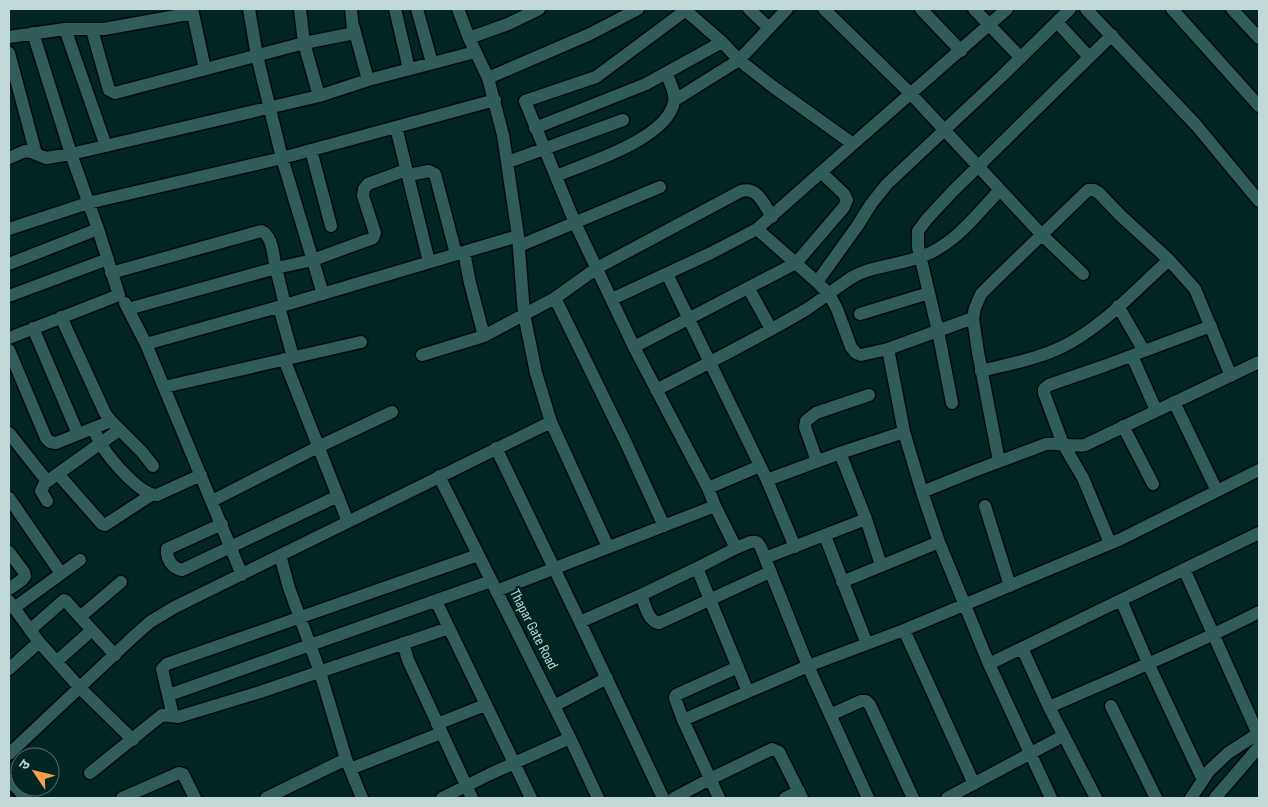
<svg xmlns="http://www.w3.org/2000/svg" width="1268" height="807" viewBox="0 0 1268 807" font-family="'Sofia Sans Condensed','Noto Sans Devanagari',sans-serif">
	<rect width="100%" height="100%" fill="#012523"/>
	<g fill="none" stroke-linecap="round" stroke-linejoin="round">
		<!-- minor casing -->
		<g stroke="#000c0b" stroke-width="15">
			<path id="minor" d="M 192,9 L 205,69
				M 300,9 L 304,43 L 319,96
				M 395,9 L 409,69
				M 417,9 L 432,63
				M 684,9 L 722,42 L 739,60 L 772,86 L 853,144 L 1007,9
				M 749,9 L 769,28
				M 824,9 L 911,94 L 1042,235 L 1083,274
				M 921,9 L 961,51
				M 974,9 L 1021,58
				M 1086,9 L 1196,125 L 1259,201
				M 1172,9 L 1259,106
				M 1232,9 L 1259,38
				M 1057,22 L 1089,57
				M 353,25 L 368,80
				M 65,29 L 106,146
				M 92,30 L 109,90 L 115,93 L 304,43 L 350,34 L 353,29 L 351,9
				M 33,33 L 71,154 L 319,96 L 368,80 L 475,52
				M 9,37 L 65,29 L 104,29 L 193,13
				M 469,38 L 508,24 L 539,9
				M 9,53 L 36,154
				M 488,78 L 590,34 L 638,9
				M 675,100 L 739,60 L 787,9
				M 396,127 L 429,262
				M 535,128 L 646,84 L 722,42
				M 311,150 L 331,226
				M 9,158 L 25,151 L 31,152 L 46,158 L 71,154 L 98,229 L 119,295 L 9,338
				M 508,162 L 623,120
				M 408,175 L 429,171 L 435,174 L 456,254
				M 556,176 C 587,163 667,139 674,102 C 676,93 670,82 666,73
				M 9,229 L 88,203 L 282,158 L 257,56 L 249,9
				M 757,229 L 817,282 L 829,294 L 837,309 L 851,347 L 856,353 L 861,355 L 888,349 L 973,318
				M 519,246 L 660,187
				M 464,252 L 470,283 L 484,336
				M 9,264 L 98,229
				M 111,273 L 261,231 C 273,235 273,257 276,268 L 313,260 L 373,238 L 375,233 L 363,196 L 364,189 L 368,184 L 406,170
				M 667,274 L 767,480 L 795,547
				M 817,282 L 858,225 L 871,204 L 887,184 L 1001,77 L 1070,9
				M 749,289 L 771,329
				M 323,294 L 282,158 L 495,100
				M 9,296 L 108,259
				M 555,298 L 626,443 L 664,526
				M 612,299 L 711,253 L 757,229 L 853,144
				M 125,303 L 146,344 L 242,575
				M 285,305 L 518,236
				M 1118,306 L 1144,351
				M 279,307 L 293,357
				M 128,309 L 276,268 L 285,305 L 146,344
				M 860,314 L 929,293
				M 61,317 L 105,413 L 111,421 L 142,452 L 153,466
				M 33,328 L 78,434
				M 634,347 L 796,263 L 844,207 L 847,200 L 844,194 L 822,173
				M 888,349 L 904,432 L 922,492
				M 9,350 L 46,438 L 50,442 L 56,443 L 111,421
				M 422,355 L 484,336 L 555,298 L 597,268 L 741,191 C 758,186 764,205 772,217
				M 1132,356 L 1156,410
				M 284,359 L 348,522
				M 981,371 C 1008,364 1037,359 1062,347 C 1103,327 1135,290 1169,260
				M 164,387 L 361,342
				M 656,390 C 707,364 758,338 807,309 C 822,299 836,288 851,278 C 871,266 898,265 920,257 C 954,246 976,215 1000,190
				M 1174,402 L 1217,491
				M 952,403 L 938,331 L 918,247 L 918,231 L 927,219 L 952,192 L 1112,35
				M 551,422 L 608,547
				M 1123,426 L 1153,484
				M 93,428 C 96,434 98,440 102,446 C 111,460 140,495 157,495 L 201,475
				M 9,433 L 47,481
				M 496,448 L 580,622 L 663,798
				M 840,453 L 866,519 L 881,565
				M 817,461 L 805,427 L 806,421 L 816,413 L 869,395
				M 999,461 L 978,352 L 973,318 L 975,308 L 981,294 L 996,279 L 1088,190 L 1094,190 L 1099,193 L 1120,215 L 1169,260 L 1195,289 L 1231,376
				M 58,474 L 102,524 L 105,525 L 151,495
				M 439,476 L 570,738 L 598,798
				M 767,480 L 840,453 L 904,432
				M 708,488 L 760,466
				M 9,498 L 60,572
				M 47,501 L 41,491 L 45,483 L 119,430
				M 212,501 L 318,447 L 392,412
				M 715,506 L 736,548 C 756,540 757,536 765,558
				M 985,506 L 1010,586
				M 866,519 L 765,558 L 808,666 L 868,798
				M 222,524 L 167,549 C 166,559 172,568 182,570 L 338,496
				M 825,536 L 867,644
				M 1110,543 L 1083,478 L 1063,444 L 1044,393 L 1044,389 L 1049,385 L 1104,366 L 1211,326
				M 9,552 L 24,572 L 25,576 L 23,579 L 9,589
				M 280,555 L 289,588 L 320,672 L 346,759 L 362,798
				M 697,568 L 736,548
				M 1184,569 L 1258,734
				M 842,582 L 939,542
				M 496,591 L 715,506 L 708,488 L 634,347 L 575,223 L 525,101 L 596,77 L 686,10
				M 641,595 C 645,605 648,621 659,623 L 770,572
				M 1121,600 L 1148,663 L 1203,780
				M 9,601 L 39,642 L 80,688 L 133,740
				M 436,601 L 531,798
				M 14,608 L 80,560
				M 580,622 L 641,595 L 697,568 L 748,692
				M 30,630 L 64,600 L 66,601 L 80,617
				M 403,643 L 408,660 L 472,798
				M 1022,648 L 1049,707 L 1096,798
				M 115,655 L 80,617 L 121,582
				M 57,661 L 92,630
				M 989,664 L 1259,533
				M 9,669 L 39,642
				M 169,695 L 491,581
				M 554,706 L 607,678
				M 1111,706 L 1156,798
				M 1049,707 C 1119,676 1191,647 1259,612
				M 830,715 L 861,701 L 866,701 L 870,705 L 913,798
				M 173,716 L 162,669 L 167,664 L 478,555
				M 683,720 L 675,698 L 676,695 L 738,667
				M 437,724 L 485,705
				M 9,754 L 132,638 L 150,622 L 173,608 L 551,422 L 536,373 L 524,314 L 518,236 L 503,135 L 488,78 L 469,38 L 458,9
				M 350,769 L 441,733
				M 90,773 L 162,715 L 178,717 L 260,692 L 449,628
				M 9,780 L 26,798
				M 974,784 L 904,630 L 1121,539 L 1259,470
				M 122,798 L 179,773 L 183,774 L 195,798
				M 266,798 L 346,759
				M 442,798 L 490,774 L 570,738
				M 674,798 L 710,779 L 772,749 L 779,752 L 802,798
				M 719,798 L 683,720 L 808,666 L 904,630
				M 785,798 L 799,791
				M 947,798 L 1063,736
				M 1051,798 L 989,664 L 939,542 L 922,492 L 974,471 L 1046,444 C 1060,443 1072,447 1085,445 L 1259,362
				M 1191,798 L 1209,771 L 1228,753 L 1259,733
				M 1215,798 L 1259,747"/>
		</g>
		<!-- minor -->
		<use href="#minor" stroke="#305c59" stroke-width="12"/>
	</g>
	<g text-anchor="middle" stroke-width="5" stroke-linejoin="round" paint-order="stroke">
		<!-- street labels -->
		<g font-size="15" fill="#c1d8d6" stroke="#012523">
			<text transform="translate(534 629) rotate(63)" y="5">Thapar Gate Road</text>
		</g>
	</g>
	<!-- border -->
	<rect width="1268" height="807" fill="none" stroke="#c1d8d6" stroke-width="20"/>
	<!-- north arrow -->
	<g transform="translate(35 772) rotate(305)"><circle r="24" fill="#012523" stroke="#4e6d6b"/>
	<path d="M0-4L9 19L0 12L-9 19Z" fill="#fa9f4e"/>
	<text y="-8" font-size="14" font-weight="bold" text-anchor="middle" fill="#c1d8d6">उ</text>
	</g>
</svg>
